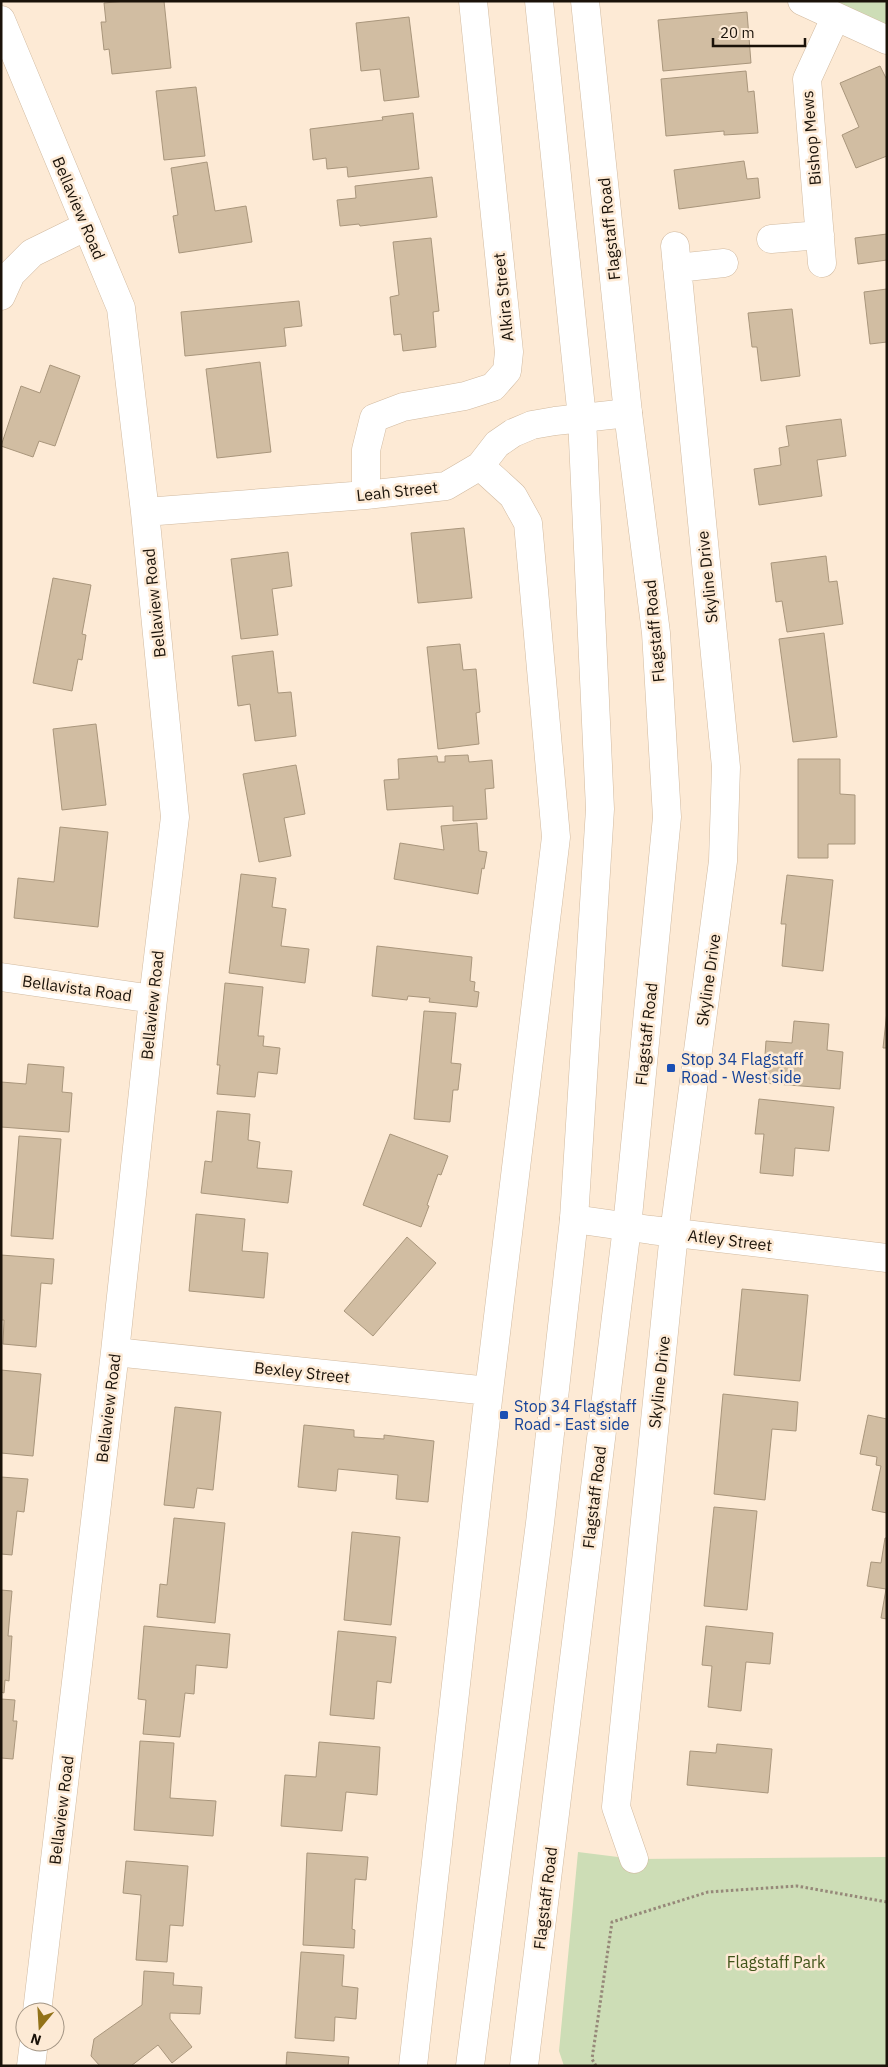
<svg xmlns="http://www.w3.org/2000/svg" width="888" height="2067" viewBox="0 0 888 2067" font-family="'IBM Plex Sans',sans-serif">
	<rect width="100%" height="100%" fill="#fdead5"/>
	<!-- green -->
	<path fill="#cdddb6" d="M 802,1 L 887,1 L 887,40 Z
		M 578,1852 L 634,1859 L 887,1857 L 887,2066 L 564,2066 L 559,2051 Z"/>
	<!-- building -->
	<path fill="#d1bda2" stroke="#a9967c" d="M 126,1 L 164,1 L 171,68 L 112,74 L 109,49 L 104,50 L 101,22 L 106,22 L 104,3 Z
		M 747,12 L 751,63 L 663,71 L 658,20 Z
		M 409,17 L 419,97 L 384,101 L 380,69 L 361,71 L 356,23 Z
		M 880,66 L 887,80 L 887,156 L 856,168 L 842,135 L 859,127 L 840,83 Z
		M 746,71 L 748,92 L 754,91 L 758,133 L 724,135 L 724,131 L 666,136 L 661,79 Z
		M 196,87 L 205,156 L 164,160 L 156,91 Z
		M 413,113 L 419,169 L 348,177 L 347,167 L 327,169 L 326,158 L 313,160 L 310,129 L 383,120 L 382,117 Z
		M 744,161 L 747,179 L 758,178 L 760,198 L 679,209 L 674,170 Z
		M 207,162 L 215,211 L 246,206 L 252,242 L 179,253 L 173,216 L 178,215 L 171,168 Z
		M 432,177 L 437,217 L 360,226 L 359,224 L 340,226 L 337,200 L 356,198 L 355,186 Z
		M 887,234 L 887,260 L 858,264 L 855,238 Z
		M 431,238 L 439,311 L 433,312 L 436,347 L 403,351 L 401,334 L 394,335 L 390,297 L 399,295 L 393,242 Z
		M 887,289 L 887,342 L 870,344 L 864,292 Z
		M 299,301 L 302,326 L 284,328 L 286,346 L 185,356 L 181,312 Z
		M 792,309 L 800,376 L 761,381 L 757,347 L 752,347 L 748,313 Z
		M 260,362 L 271,452 L 217,458 L 206,369 Z
		M 50,365 L 80,376 L 55,446 L 39,441 L 33,457 L 1,446 L 21,386 L 40,393 Z
		M 841,419 L 846,456 L 817,460 L 822,496 L 759,505 L 754,469 L 781,465 L 779,448 L 789,446 L 786,426 Z
		M 464,528 L 472,598 L 418,603 L 411,533 Z
		M 288,552 L 292,586 L 272,589 L 278,635 L 241,639 L 231,559 Z
		M 826,556 L 829,582 L 837,581 L 843,624 L 787,632 L 782,601 L 776,602 L 771,563 Z
		M 53,578 L 91,585 L 82,634 L 86,635 L 82,660 L 78,659 L 72,691 L 33,683 Z
		M 824,633 L 837,737 L 793,742 L 779,639 Z
		M 460,644 L 463,670 L 476,669 L 480,712 L 476,713 L 479,744 L 438,749 L 427,647 Z
		M 273,651 L 278,693 L 291,692 L 296,736 L 255,741 L 250,704 L 238,706 L 232,656 Z
		M 96,724 L 106,805 L 62,810 L 53,729 Z
		M 468,755 L 469,762 L 492,760 L 494,788 L 485,789 L 487,819 L 453,821 L 453,806 L 387,810 L 384,780 L 399,779 L 398,759 L 437,756 L 438,762 L 445,762 L 445,756 Z
		M 798,759 L 840,759 L 840,794 L 855,795 L 855,844 L 828,844 L 828,858 L 798,858 Z
		M 296,765 L 305,814 L 284,818 L 291,856 L 259,862 L 243,774 Z
		M 477,823 L 479,851 L 487,852 L 484,869 L 482,868 L 478,894 L 394,879 L 400,843 L 444,850 L 441,826 Z
		M 60,827 L 108,832 L 98,927 L 14,918 L 18,878 L 54,882 Z
		M 241,874 L 276,878 L 272,907 L 286,909 L 281,946 L 309,949 L 305,983 L 229,973 Z
		M 787,875 L 833,880 L 823,971 L 782,966 L 786,924 L 781,924 Z
		M 377,946 L 472,957 L 470,981 L 475,982 L 474,991 L 479,992 L 477,1007 L 429,1002 L 430,998 L 408,996 L 407,1000 L 372,996 Z
		M 225,983 L 263,987 L 258,1036 L 264,1036 L 263,1046 L 280,1048 L 277,1074 L 258,1072 L 255,1097 L 217,1094 L 220,1065 L 217,1065 Z
		M 424,1011 L 456,1013 L 451,1063 L 461,1064 L 458,1090 L 453,1090 L 450,1122 L 414,1119 Z
		M 887,1011 L 887,1048 L 883,1048 Z
		M 794,1021 L 829,1024 L 827,1050 L 843,1052 L 840,1089 L 763,1083 L 766,1041 L 792,1043 Z
		M 28,1064 L 64,1067 L 62,1092 L 72,1093 L 69,1132 L 1,1127 L 1,1082 L 26,1084 Z
		M 759,1099 L 834,1107 L 829,1151 L 795,1148 L 793,1176 L 760,1173 L 764,1134 L 755,1134 Z
		M 217,1111 L 250,1114 L 248,1140 L 260,1142 L 257,1168 L 292,1171 L 288,1203 L 201,1193 L 205,1161 L 212,1162 Z
		M 390,1134 L 448,1156 L 441,1175 L 438,1174 L 427,1205 L 429,1206 L 421,1227 L 363,1205 Z
		M 19,1136 L 61,1139 L 53,1239 L 11,1236 Z
		M 196,1214 L 245,1219 L 242,1251 L 268,1253 L 264,1298 L 189,1291 Z
		M 407,1237 L 436,1263 L 373,1336 L 344,1311 Z
		M 1,1255 L 54,1259 L 52,1284 L 41,1283 L 36,1347 L 3,1344 L 4,1320 L 1,1320 Z
		M 742,1289 L 808,1295 L 800,1381 L 734,1375 Z
		M 1,1370 L 41,1374 L 33,1456 L 1,1453 Z
		M 723,1394 L 798,1402 L 796,1431 L 772,1429 L 765,1500 L 714,1494 Z
		M 175,1407 L 221,1412 L 213,1490 L 197,1488 L 194,1508 L 164,1505 Z
		M 868,1415 L 887,1419 L 887,1513 L 872,1510 L 881,1466 L 876,1465 L 877,1457 L 860,1454 Z
		M 304,1425 L 354,1430 L 354,1437 L 384,1439 L 384,1435 L 434,1441 L 428,1502 L 396,1499 L 398,1475 L 338,1469 L 336,1491 L 298,1487 Z
		M 1,1477 L 28,1479 L 24,1512 L 17,1511 L 12,1555 L 1,1554 Z
		M 714,1507 L 757,1511 L 747,1610 L 704,1606 Z
		M 174,1518 L 225,1523 L 215,1623 L 157,1617 L 160,1584 L 167,1585 Z
		M 352,1532 L 400,1537 L 391,1625 L 344,1620 Z
		M 885,1538 L 887,1538 L 887,1619 L 881,1618 L 886,1589 L 867,1586 L 871,1562 L 881,1563 Z
		M 1,1590 L 12,1591 L 8,1636 L 12,1636 L 9,1681 L 5,1680 L 4,1693 L 1,1692 Z
		M 144,1626 L 230,1634 L 227,1668 L 196,1665 L 194,1694 L 185,1693 L 180,1737 L 143,1734 L 146,1700 L 138,1699 Z
		M 706,1626 L 773,1633 L 770,1664 L 746,1662 L 741,1711 L 708,1707 L 712,1666 L 702,1665 Z
		M 338,1631 L 396,1637 L 391,1683 L 377,1681 L 374,1719 L 330,1715 Z
		M 1,1699 L 15,1700 L 13,1721 L 17,1721 L 13,1759 L 1,1758 Z
		M 140,1741 L 174,1743 L 170,1798 L 216,1801 L 213,1836 L 134,1830 Z
		M 319,1742 L 380,1747 L 377,1795 L 346,1792 L 342,1831 L 281,1826 L 285,1775 L 316,1777 Z
		M 717,1744 L 772,1749 L 768,1793 L 687,1785 L 690,1751 L 716,1753 Z
		M 307,1853 L 368,1857 L 366,1880 L 355,1879 L 352,1929 L 355,1930 L 354,1948 L 303,1945 Z
		M 126,1861 L 188,1866 L 183,1926 L 170,1925 L 167,1962 L 136,1960 L 141,1895 L 123,1893 Z
		M 301,1952 L 344,1955 L 342,1986 L 358,1988 L 356,2019 L 335,2017 L 334,2041 L 295,2038 Z
		M 144,1971 L 174,1973 L 173,1985 L 202,1987 L 200,2014 L 170,2013 L 170,2019 L 192,2047 L 172,2063 L 158,2045 L 131,2066 L 100,2066 L 91,2056 L 94,2039 L 142,2005 Z
		M 287,2052 L 349,2057 L 348,2066 L 286,2066 Z"/>
	<g fill="none" stroke-linecap="round" stroke-linejoin="round">
		<!-- minor casing -->
		<g stroke="#d1baa0" stroke-width="29">
			<path id="minor" d="M 802,1 L 887,40
				M 1,20 L 121,308 L 145,512 L 175,817 L 153,999 L 115,1352 L 37,2012
				M 771,239 L 820,235
				M 822,263 L 807,79 L 835,18
				M 677,268 L 724,263
				M 1,296 L 11,274 L 32,253 L 87,226
				M 366,495 L 366,450 L 374,418 L 403,407 L 465,396 L 493,387 L 507,371 L 509,352 L 473,1
				M 145,512 L 366,495 L 446,486 L 480,466 L 497,444 L 513,433 L 532,425 L 555,421 L 628,413
				M 1,977 L 153,999
				M 574,1219 L 651,1230 L 887,1258
				M 115,1352 L 489,1391
				M 634,1859 L 616,1807 L 674,1233 L 723,861 L 726,767 L 675,246
				M 31,2066 L 34,2042
				M 413,2066 L 489,1391 L 556,837 L 528,523 L 513,496 L 480,466"/>
		</g>
		<!-- major casing -->
		<g stroke="#d1baa0" stroke-width="29">
			<path id="major" d="M 470,2066 L 540,1523 L 574,1219 L 600,809 L 582,418 L 539,1
				M 524,2066 L 627,1227 L 667,817 L 656,633 L 628,413 L 585,1"/>
		</g>
		<!-- path -->
		<path stroke="#968879" stroke-width="3" stroke-dasharray="2.5 2.5" stroke-linecap="butt" d="M 596,2066 L 592,2059 L 612,1922 L 708,1892 L 797,1886 L 887,1902"/>
		<!-- minor -->
		<use href="#minor" stroke="#fff" stroke-width="28"/>
		<!-- major -->
		<use href="#major" stroke="#fff" stroke-width="28"/>
	</g>
	<!-- markers -->
	<g fill="#1a4fb4" stroke="#fdead5" stroke-width="2">
		<rect x="666" y="1063" width="10" height="10" rx="2.5"/>
		<rect x="499" y="1410" width="10" height="10" rx="2.5"/>
	</g>
	<g text-anchor="middle" stroke-width="5" stroke-linejoin="round" paint-order="stroke">
		<!-- street labels -->
		<g font-size="16" fill="#1a1209" stroke="#fdead5">
			<text transform="translate(811 138) rotate(-95)" y="6">Bishop Mews</text>
			<text transform="translate(79 208) rotate(67)" y="6">Bellaview Road</text>
			<text transform="translate(609 229) rotate(-96)" y="6">Flagstaff Road</text>
			<text transform="translate(503 297) rotate(-96)" y="6">Alkira Street</text>
			<text transform="translate(397 491) rotate(-6)" y="6">Leah Street</text>
			<text transform="translate(707 577) rotate(-96)" y="6">Skyline Drive</text>
			<text transform="translate(154 603) rotate(-96)" y="6">Bellaview Road</text>
			<text transform="translate(654 631) rotate(-95)" y="6">Flagstaff Road</text>
			<text transform="translate(708 980) rotate(-82)" y="6">Skyline Drive</text>
			<text transform="translate(77 988) rotate(8)" y="6">Bellavista Road</text>
			<text transform="translate(152 1005) rotate(-84)" y="6">Bellaview Road</text>
			<text transform="translate(646 1034) rotate(-84)" y="6">Flagstaff Road</text>
			<text transform="translate(730 1240) rotate(7)" y="6">Atley Street</text>
			<text transform="translate(302 1372) rotate(6)" y="6">Bexley Street</text>
			<text transform="translate(659 1382) rotate(-84)" y="6">Skyline Drive</text>
			<text transform="translate(108 1408) rotate(-83)" y="6">Bellaview Road</text>
			<text transform="translate(594 1497) rotate(-83)" y="6">Flagstaff Road</text>
			<text transform="translate(61 1810) rotate(-83)" y="6">Bellaview Road</text>
			<text transform="translate(545 1898) rotate(-83)" y="6">Flagstaff Road</text>
		</g>
		<!-- transit labels -->
		<g font-size="16" fill="#164399" stroke="#fdead5" text-anchor="start">
			<text x="681" y="1065">Stop 34 Flagstaff<tspan x="681" dy="18">Road - West side</tspan></text>
			<text x="514" y="1412">Stop 34 Flagstaff<tspan x="514" dy="18">Road - East side</tspan></text>
		</g>
		<!-- park labels -->
		<g font-size="16" fill="#405419" stroke="#fdead5">
			<text x="776" y="1968">Flagstaff Park</text>
		</g>
	</g>
	<!-- border -->
	<rect width="888" height="2067" fill="none" stroke="#1a1209" stroke-width="5"/>
	<!-- north arrow -->
	<g transform="translate(40 2027) rotate(198)"><circle r="24" fill="#fdead5" stroke="#a29483"/>
	<path d="M0-4L9 19L0 12L-9 19Z" fill="#927218"/>
	<text y="-8" font-size="14" font-weight="bold" text-anchor="middle" fill="#1a1209">N</text>
	</g>
	<!-- scale -->
	<path d="M713 38v8h92v-8" fill="none" stroke="#1a1209" stroke-width="2.5"/>
	<text x="720" y="38" font-size="15" fill="#1a1209" stroke="#fdead5" stroke-width="4" paint-order="stroke">20 m</text>
</svg>
